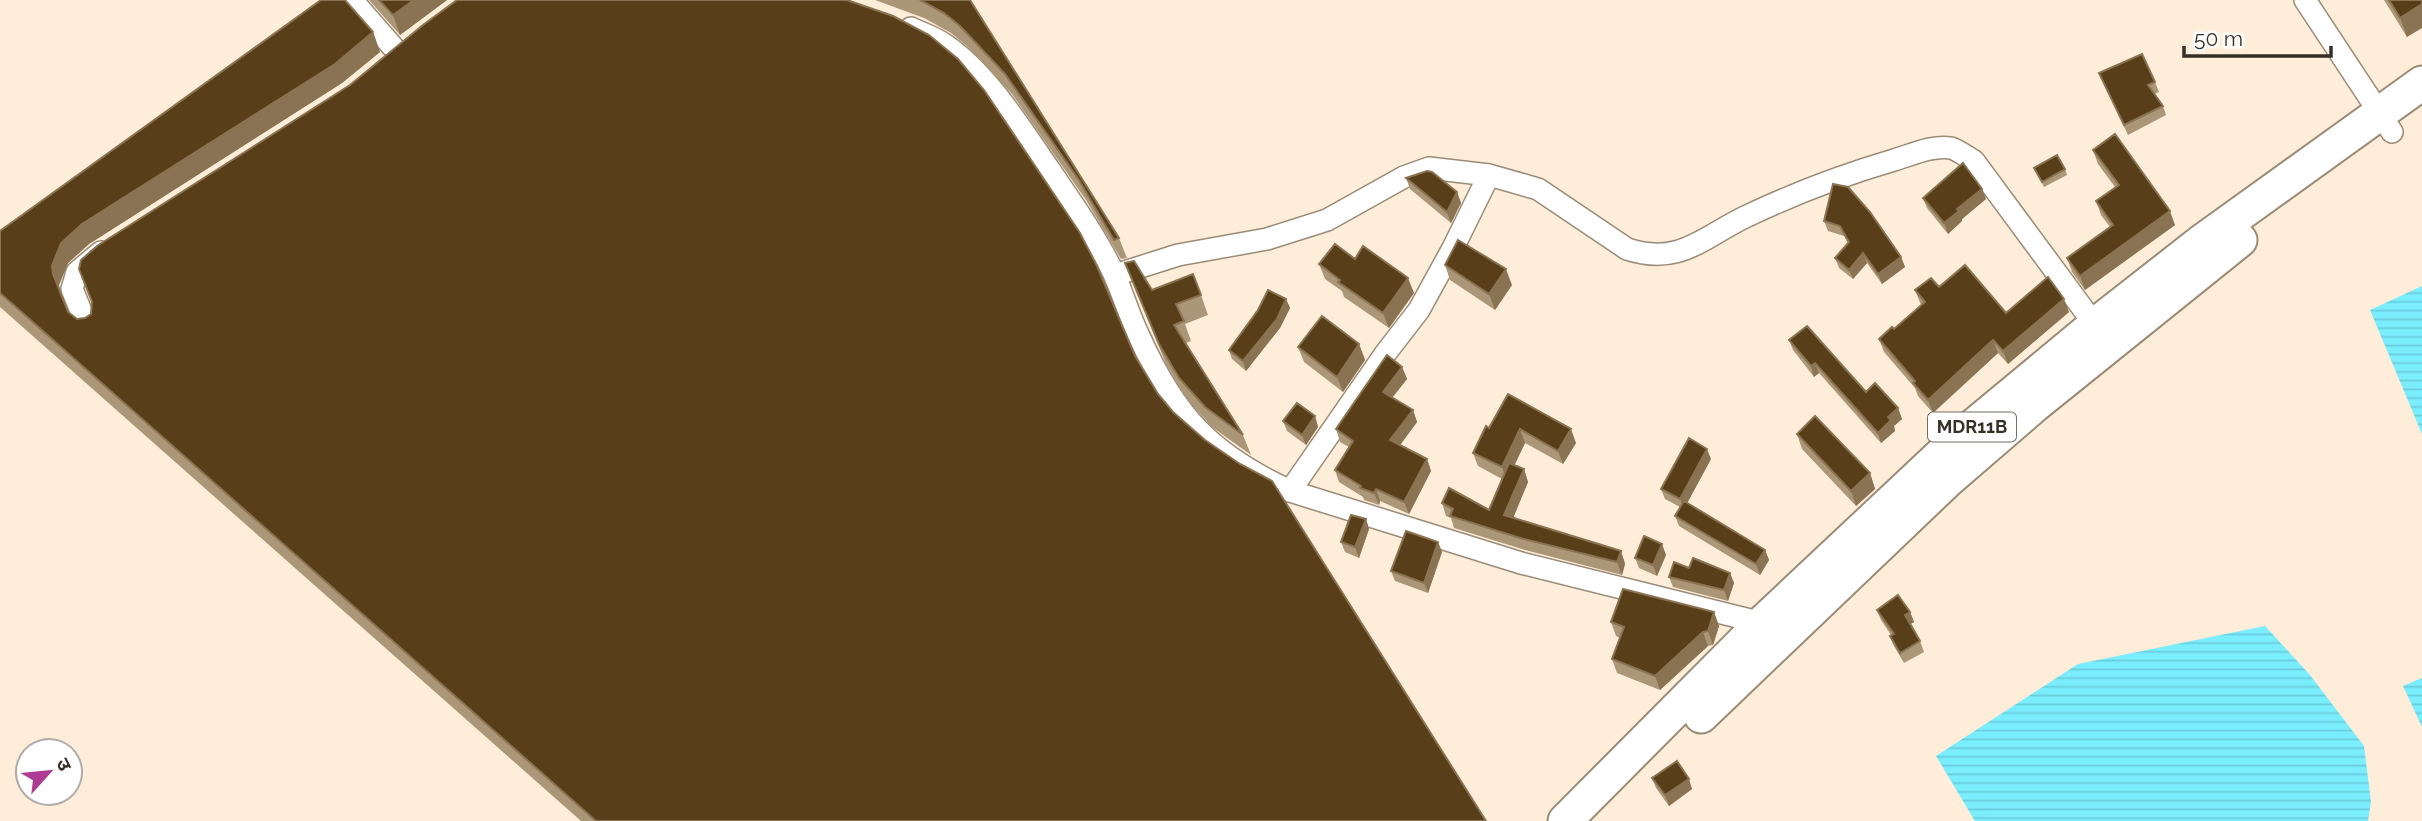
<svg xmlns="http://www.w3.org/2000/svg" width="2422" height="821" viewBox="0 0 2422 821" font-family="Raleway,'Noto Sans Devanagari',sans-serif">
	<defs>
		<pattern id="water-rules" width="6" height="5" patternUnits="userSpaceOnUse" patternTransform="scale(1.75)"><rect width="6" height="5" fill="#7aedfe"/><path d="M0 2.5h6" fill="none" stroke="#6accda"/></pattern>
	</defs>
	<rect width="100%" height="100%" fill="#feedd8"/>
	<!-- water -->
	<path fill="url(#water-rules)" d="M 2422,286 L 2422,434 L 2370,310 Z
		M 2265,626 L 2310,675 L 2364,746 L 2371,802 L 2368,821 L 1975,821 L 1936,756 L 2078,664 Z
		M 2422,678 L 2422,727 L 2403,686 Z"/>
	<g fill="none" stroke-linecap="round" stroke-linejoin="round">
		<!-- street casing -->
		<g stroke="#9a8b77" stroke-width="24">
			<path id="street" d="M 352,0 L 399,54
				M 2305,0 L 2392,132
				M 911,28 C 921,33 934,37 944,44 C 986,72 1021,128 1049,169 C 1072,203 1096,236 1113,272 C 1123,293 1129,316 1139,336 C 1175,416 1210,454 1290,491 L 1521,563 L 1762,623
				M 1115,275 L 1178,255 L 1267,239 L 1327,220 L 1404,177 L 1429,168 L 1489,175 L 1538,189 L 1627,249 C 1679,266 1702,238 1745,217 C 1793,194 1843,175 1894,160 C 1911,155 1932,145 1951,148 C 1958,150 1967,157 1974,161 L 2095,325
				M 87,326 L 72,289 L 77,272 L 101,252
				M 1290,491 L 1385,354 L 1419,310 L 1453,248 L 1489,175"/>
		</g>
		<!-- primary casing -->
		<g stroke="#9a8b77" stroke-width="37">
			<path id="primary" d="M 1701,716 L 1947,481 L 2035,405 L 2240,240
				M 1565,821 L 1762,623 L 1960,437 L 2095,325 L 2201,242 L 2422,83"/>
		</g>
		<!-- street -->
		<use href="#street" stroke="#fff" stroke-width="21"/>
		<!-- primary -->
		<use href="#primary" stroke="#fff" stroke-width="33"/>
	</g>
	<!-- wall -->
	<path fill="#ac9678" d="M 369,0 L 447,0 L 400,35 Z
		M 875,0 L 970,0 L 1119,238 L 1127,258 L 1121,259 L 1086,200 L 1012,94 L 967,46 L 951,33 L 924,18 Z
		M 2384,0 L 2422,0 L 2407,37 Z
		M 373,32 L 380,52 L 342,83 L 89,244 L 68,263 L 59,285 L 60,291 L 68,312 L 77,319 L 85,318 L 91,314 L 92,303 L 79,269 L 350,85 L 1135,356 L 1158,394 L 1486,821 L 581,821 L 0,307 L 0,231 Z
		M 2099,73 L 2155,82 L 2159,92 L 2154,94 L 2163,106 L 2166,115 L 2128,135 Z
		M 2093,150 L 2175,225 L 2085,290 L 2072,272 L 2067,258 L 2110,227 L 2101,215 L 2096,201 L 2115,187 L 2098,164 Z
		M 2034,168 L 2065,169 L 2067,175 L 2044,187 Z
		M 1406,178 L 1457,192 L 1461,203 L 1451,223 L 1410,189 Z
		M 1833,184 L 1901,257 L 1905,267 L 1882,284 L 1867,263 L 1853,279 L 1839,268 L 1835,258 L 1848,243 L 1844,236 L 1828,231 L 1824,221 Z
		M 1982,189 L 1986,199 L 1962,219 L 1962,221 L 1948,234 L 1927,208 L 1923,198 Z
		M 1355,259 L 1414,293 L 1389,328 L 1344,297 L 1342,291 L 1325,279 L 1319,264 Z
		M 1125,263 L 1152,290 L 1201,295 L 1208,315 L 1185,324 L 1191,341 L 1186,343 L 1243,435 L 1251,455 L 1212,427 L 1186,398 L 1166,364 Z
		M 1445,265 L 1512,285 L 1495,310 L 1450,280 Z
		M 1939,287 L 2006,313 L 2069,312 L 2008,364 L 1998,353 L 1933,413 L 1918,396 L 1915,388 L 1884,352 L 1879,339 L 1894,329 L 1921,305 L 1915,290 Z
		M 1286,299 L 1290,308 L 1280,328 L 1246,371 L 1232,359 L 1229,350 Z
		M 1789,340 L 1866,392 L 1898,408 L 1902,419 L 1894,426 L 1895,431 L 1881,443 L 1819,373 L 1814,377 L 1793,350 Z
		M 1359,344 L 1365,360 L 1343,392 L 1304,362 L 1298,347 Z
		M 1402,367 L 1407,379 L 1392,398 L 1413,410 L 1417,422 L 1400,445 L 1427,459 L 1431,471 L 1409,514 L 1380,501 L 1379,505 L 1364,500 L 1363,497 L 1339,482 L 1335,470 L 1349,447 L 1340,442 L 1336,429 Z
		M 1508,394 L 1576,443 L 1563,464 L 1525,443 L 1514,465 L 1524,469 L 1528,482 L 1513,518 L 1621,551 L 1625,564 L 1622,575 L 1525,550 L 1454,528 L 1451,518 L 1446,516 L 1442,503 L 1489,510 L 1502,479 L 1478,466 L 1473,453 L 1489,428 Z
		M 1315,416 L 1318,427 L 1306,445 L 1287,431 L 1283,421 Z
		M 1797,434 L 1870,473 L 1875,489 L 1856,506 L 1802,449 Z
		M 1711,459 L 1687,503 L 1765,550 L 1769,560 L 1760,575 L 1679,526 L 1675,516 L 1680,507 L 1665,499 L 1661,489 Z
		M 1366,519 L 1369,529 L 1359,558 L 1345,552 L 1341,542 Z
		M 1438,542 L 1442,552 L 1428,593 L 1395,581 L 1391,571 Z
		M 1666,555 L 1657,576 L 1639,568 L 1635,558 Z
		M 1689,568 L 1730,573 L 1734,583 L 1728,601 L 1673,587 L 1669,577 Z
		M 1877,610 L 1910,612 L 1914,622 L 1910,624 L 1920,641 L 1924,652 L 1904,663 L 1894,646 L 1890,636 L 1891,635 L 1881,620 Z
		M 1714,612 L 1719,626 L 1713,645 L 1708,646 L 1660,690 L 1617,673 L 1612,659 L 1620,638 L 1616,636 L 1611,622 Z
		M 1652,778 L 1692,789 L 1669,806 L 1656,788 Z"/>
	<!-- shaded-wall -->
	<path fill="#8a7352" d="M 414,0 L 447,0 L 400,35 L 393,15 Z
		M 2422,4 L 2422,28 L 2407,37 L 2400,18 Z
		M 373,32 L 380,52 L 342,83 L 89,244 L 68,263 L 59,285 L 60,294 L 53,274 L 52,266 L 61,243 L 82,224 Z
		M 1982,189 L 1986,199 L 1962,219 L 1962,221 L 1948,234 L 1944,223 L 1957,209 Z
		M 1457,192 L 1461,203 L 1451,223 L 1447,212 Z
		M 2170,211 L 2175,225 L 2085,290 L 2080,276 Z
		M 1863,253 L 1867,263 L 1853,279 L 1849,270 Z
		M 1901,257 L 1905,267 L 1882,284 L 1878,274 Z
		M 1506,269 L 1512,285 L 1495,310 L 1489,294 Z
		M 1408,278 L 1414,293 L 1389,328 L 1383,313 Z
		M 1286,299 L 1290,308 L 1280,328 L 1246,371 L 1243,361 Z
		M 2064,299 L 2069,312 L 2008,364 L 2003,351 Z
		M 1993,340 L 1998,353 L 1933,413 L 1928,400 Z
		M 1359,344 L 1365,360 L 1343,392 L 1337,377 Z
		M 1815,363 L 1819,373 L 1814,377 L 1811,366 Z
		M 1402,367 L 1407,379 L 1387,404 L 1383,392 Z
		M 1898,408 L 1902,419 L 1894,426 L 1895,431 L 1881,443 L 1878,433 L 1888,417 Z
		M 1413,410 L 1417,422 L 1395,452 L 1390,440 Z
		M 1315,416 L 1318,427 L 1306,445 L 1302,435 Z
		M 1520,429 L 1525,443 L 1507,481 L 1502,467 Z
		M 1571,429 L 1576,443 L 1563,464 L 1558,451 Z
		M 1707,449 L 1711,459 L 1684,509 L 1680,499 Z
		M 1427,459 L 1431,471 L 1409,514 L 1404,502 Z
		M 1524,469 L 1528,482 L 1509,528 L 1504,515 Z
		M 1870,473 L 1875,489 L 1856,506 L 1851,491 Z
		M 1376,489 L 1380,501 L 1379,505 L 1374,493 Z
		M 1366,519 L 1369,529 L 1359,558 L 1355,547 Z
		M 1438,542 L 1442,552 L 1428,593 L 1424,583 Z
		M 1662,544 L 1666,555 L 1657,576 L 1653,565 Z
		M 1765,550 L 1769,560 L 1760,575 L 1756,564 Z
		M 1621,551 L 1625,564 L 1622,575 L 1617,562 Z
		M 1730,573 L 1734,583 L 1728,601 L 1724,590 Z
		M 1714,612 L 1719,626 L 1713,645 L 1708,631 Z
		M 1910,612 L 1914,622 L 1909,625 L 1905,615 Z
		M 1703,632 L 1708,646 L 1660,690 L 1655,676 Z
		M 1689,779 L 1692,789 L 1669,806 L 1665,795 Z"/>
	<!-- building -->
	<path fill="#593f19" stroke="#8a7352" stroke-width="2" d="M 321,0 L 345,0 L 373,32 L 335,64 L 82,224 L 61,243 L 52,266 L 53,274 L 68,312 L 77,319 L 85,318 L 91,314 L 92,302 L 79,269 L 81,260 L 97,246 L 350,85 L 423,25 L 457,0 L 847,0 L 893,16 L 929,35 L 958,59 L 984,90 L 1080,233 L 1097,266 L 1135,356 L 1158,394 L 1173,412 L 1205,440 L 1240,464 L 1272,481 L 1486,821 L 596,821 L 0,293 L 0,231 Z
		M 379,0 L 414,0 L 393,15 Z
		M 920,0 L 970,0 L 1119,238 L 1114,240 L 1079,180 L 1005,74 L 960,26 L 944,13 Z
		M 2389,0 L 2422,0 L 2422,4 L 2400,18 Z
		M 2142,54 L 2155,82 L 2148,85 L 2163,106 L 2124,125 L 2099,73 Z
		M 2115,134 L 2170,211 L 2080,276 L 2067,258 L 2113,225 L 2096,201 L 2119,185 L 2093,150 Z
		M 2057,155 L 2065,169 L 2042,182 L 2034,168 Z
		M 1963,163 L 1982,189 L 1957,209 L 1959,211 L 1944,223 L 1923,198 Z
		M 1427,171 L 1432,172 L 1457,192 L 1447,212 L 1406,178 Z
		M 1833,184 L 1848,187 L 1870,212 L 1901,257 L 1878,274 L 1863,253 L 1849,270 L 1835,258 L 1849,242 L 1840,226 L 1824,221 Z
		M 1458,240 L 1506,269 L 1489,294 L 1445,265 Z
		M 1335,244 L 1355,259 L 1363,246 L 1408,278 L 1383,313 L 1338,282 L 1340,280 L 1319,264 Z
		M 1134,261 L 1152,290 L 1193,274 L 1201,295 L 1176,304 L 1184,321 L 1174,325 L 1243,435 L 1205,407 L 1179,378 L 1159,344 L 1125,263 Z
		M 1965,265 L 2006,313 L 2048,277 L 2064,299 L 2003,351 L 1993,340 L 1928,400 L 1913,383 L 1915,381 L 1879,339 L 1892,327 L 1894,329 L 1925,302 L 1915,290 L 1931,278 L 1939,287 Z
		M 1268,290 L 1286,299 L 1277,319 L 1243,361 L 1229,350 L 1258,310 Z
		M 1322,316 L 1359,344 L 1337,377 L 1298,347 Z
		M 1807,326 L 1866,392 L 1875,383 L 1898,408 L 1888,417 L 1891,420 L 1878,433 L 1815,363 L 1811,366 L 1789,340 Z
		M 1387,355 L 1402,367 L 1383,392 L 1413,410 L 1390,440 L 1427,459 L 1404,502 L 1376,489 L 1374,493 L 1360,488 L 1361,486 L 1335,470 L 1353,441 L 1336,429 Z
		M 1508,394 L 1571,429 L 1558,451 L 1520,429 L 1502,467 L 1473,453 L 1486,426 L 1489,428 Z
		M 1297,403 L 1315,416 L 1302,435 L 1283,421 Z
		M 1815,416 L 1870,473 L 1851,491 L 1797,434 Z
		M 1689,438 L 1707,449 L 1680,499 L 1661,489 Z
		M 1509,463 L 1524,469 L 1504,515 L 1621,551 L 1617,562 L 1520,538 L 1450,516 L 1453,509 L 1442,503 L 1449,488 L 1489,510 Z
		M 1684,501 L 1765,550 L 1756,564 L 1675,516 Z
		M 1351,515 L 1366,519 L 1355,547 L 1341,542 Z
		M 1406,531 L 1438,542 L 1424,583 L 1391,571 Z
		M 1644,536 L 1662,544 L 1653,565 L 1635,558 Z
		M 1693,558 L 1730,573 L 1724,590 L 1669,577 L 1674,562 L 1689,568 Z
		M 1623,589 L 1714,612 L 1708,631 L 1703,632 L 1655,676 L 1612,659 L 1624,627 L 1611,622 Z
		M 1898,595 L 1910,612 L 1905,615 L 1920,641 L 1900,653 L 1890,636 L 1894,634 L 1877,610 Z
		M 1677,761 L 1689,779 L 1665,795 L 1652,778 Z"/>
	<g text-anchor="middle" stroke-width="7" stroke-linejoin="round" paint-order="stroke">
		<!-- shield labels -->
		<rect fill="#fff" stroke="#726e68" stroke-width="2" x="1928" y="412.5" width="88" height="29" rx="5"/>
		<g font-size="18" font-weight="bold" fill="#363027">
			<text x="1972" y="433">MDR11B</text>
		</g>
	</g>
	<!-- north arrow -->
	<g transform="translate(49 772) rotate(63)"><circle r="33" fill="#ffffff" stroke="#afaca9" stroke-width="2"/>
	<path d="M0-5L12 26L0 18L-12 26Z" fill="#af3a93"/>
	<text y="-10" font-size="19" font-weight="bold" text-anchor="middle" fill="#363027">उ</text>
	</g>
	<!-- scale -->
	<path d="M2184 46v10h147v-10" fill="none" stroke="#363027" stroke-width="3.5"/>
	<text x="2194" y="46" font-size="21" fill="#363027" stroke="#ffffff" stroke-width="5" paint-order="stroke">50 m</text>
</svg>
